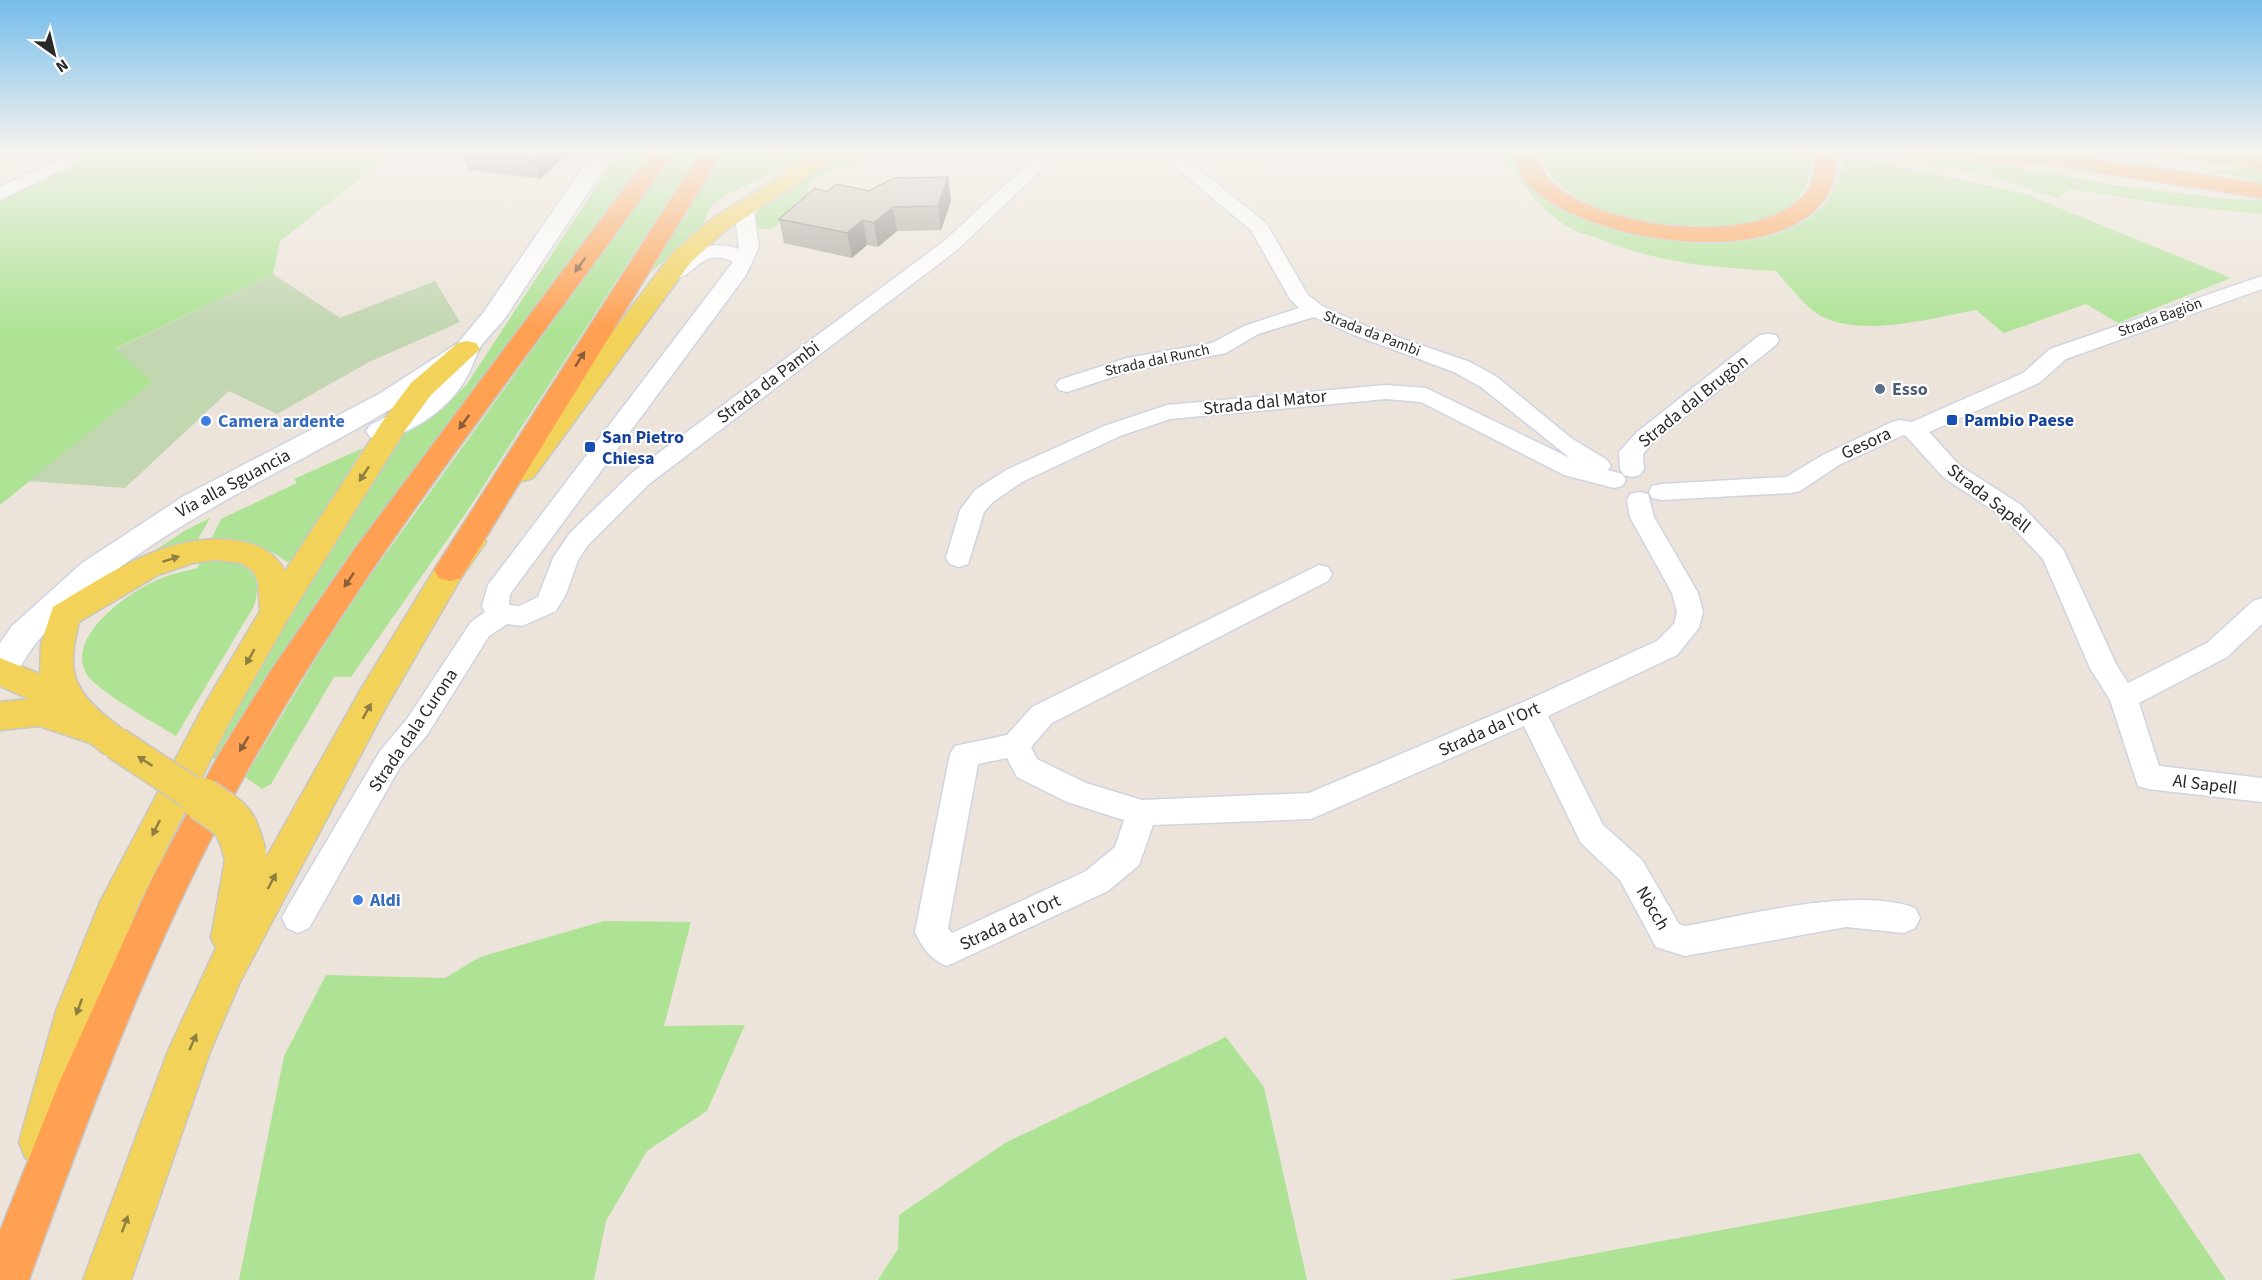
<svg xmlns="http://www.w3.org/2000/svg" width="2262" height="1280" viewBox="0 0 2262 1280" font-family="'Source Sans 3',sans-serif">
	<rect width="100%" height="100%" fill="#ece4da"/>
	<!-- green -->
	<path fill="#aee395" d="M 85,150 L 397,150 L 280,241 L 273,274 L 116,348 L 153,382 L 0,505 L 0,194 Z
		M 620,150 L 652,150 L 349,557 L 290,644 L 216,760 L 205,753 L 400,434 L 449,402 L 467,384 Z
		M 676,150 L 701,150 L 466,513 L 351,677 L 334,677 L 271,784 L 262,789 L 245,777 L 344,612 Z
		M 725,150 L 830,150 L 726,194 L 711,207 L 699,232 L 652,271 L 671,236 Z
		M 863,150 L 877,150 L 849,167 L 843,164 L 810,182 L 807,193 L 794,204 L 778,225 L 769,229 L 756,229 L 752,220 C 769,187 830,164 863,150 Z
		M 1498,150 L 1516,150 L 1518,163 L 1527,176 C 1553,189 1579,203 1605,216 C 1616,222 1629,231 1642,234 C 1696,250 1789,249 1827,201 C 1836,188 1841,169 1847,155 L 2023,193 L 2231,278 L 2118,323 L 2086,304 L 2004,333 L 1976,310 C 1931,318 1864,338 1821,316 C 1808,310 1787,283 1776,271 C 1710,267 1662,264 1600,239 C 1589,235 1575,232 1565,225 C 1542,212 1513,173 1498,150 Z
		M 1539,150 L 1811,150 C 1824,278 1549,232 1539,150 Z
		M 1849,150 L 1918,150 L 2122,186 L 2226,199 L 2262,200 L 2262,214 L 2170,205 L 2071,189 L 2058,198 L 1983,174 Z
		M 2240,168 L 2262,169 L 2262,183 L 2213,171 Z
		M 363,448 L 294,560 L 287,562 C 263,543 240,543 210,542 L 221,519 L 297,483 L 294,479 Z
		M 210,518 L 196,543 L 148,555 L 186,530 Z
		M 217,559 C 248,564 264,573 254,606 L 176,736 C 158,725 95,690 86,673 C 66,636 129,592 157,580 C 170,574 183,572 197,568 L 202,560 Z
		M 604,921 L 691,922 L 664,1026 L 745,1025 L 707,1111 L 647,1151 L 606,1221 L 594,1280 L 239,1280 L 284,1056 L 326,975 L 445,978 L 480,957 Z
		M 1226,1037 L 1264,1087 L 1307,1280 L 878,1280 L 898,1249 L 899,1215 L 1005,1143 Z
		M 2140,1153 L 2226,1280 L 1450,1280 Z"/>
	<!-- cemetery -->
	<path fill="#c2d6b1" d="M 273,274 L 340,318 L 435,281 L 460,322 L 369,362 L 277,414 L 229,391 L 125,488 L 28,481 L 153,382 L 115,349 Z"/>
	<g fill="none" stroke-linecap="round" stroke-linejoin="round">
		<!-- street casing -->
		<g stroke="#cfd3e2" stroke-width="3">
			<path id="street" d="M 1043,150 L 1062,150 L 957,250 L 649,484 L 588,545 L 578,560 L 566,594 L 556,611 L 522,626 L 507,624 L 489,636 L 427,735 L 400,767 L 309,928 L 298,933 L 287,928 L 282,918 L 287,908 L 380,751 L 407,719 L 471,622 L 485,612 L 482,606 L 488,585 L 733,262 C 698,244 694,285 666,278 L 663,274 C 679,250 712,239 739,249 L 735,214 L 753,192 L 767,192 L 769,196 L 754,214 L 759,247 L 746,275 L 510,594 L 509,605 L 519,606 L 538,597 L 553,558 L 570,533 L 633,472 L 943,242 Z
				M 1155,150 L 1175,150 L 1266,223 L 1308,295 L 1322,306 L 1368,327 L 1470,362 L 1497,377 L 1571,438 L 1607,460 L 1611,466 L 1608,470 L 1622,474 L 1626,480 L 1622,486 L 1614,488 L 1564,475 L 1421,402 L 1386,399 L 1170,419 L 1120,436 L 1022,482 L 993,502 L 984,512 L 968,564 L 959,567 L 950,564 L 946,558 L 960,510 L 975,490 L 1006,470 L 1104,426 L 1167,405 L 1386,385 L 1426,388 L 1570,458 L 1481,387 L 1454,372 L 1354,335 L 1314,317 L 1258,334 L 1226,353 L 1131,371 L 1067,392 L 1059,390 L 1056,385 L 1059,380 L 1127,358 L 1212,343 L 1244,326 L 1299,308 L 1290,299 L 1251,230 Z
				M 66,156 L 72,157 L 75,161 L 72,165 L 0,200 L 0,187 Z
				M 2262,276 L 2262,289 L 2066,359 L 2039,383 L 1929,432 L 1959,465 L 2021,505 L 2063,549 L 2116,664 L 2128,683 L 2207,643 L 2253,601 L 2262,598 L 2262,624 L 2227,657 L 2139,703 L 2159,766 L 2262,778 L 2262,802 L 2148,789 L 2138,786 L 2110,700 L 2090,668 L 2043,559 L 2003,517 L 1943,477 L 1906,436 L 1903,435 L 1839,465 L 1800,491 L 1791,493 L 1661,500 L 1652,498 L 1649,492 L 1652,486 L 1661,484 L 1786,477 L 1823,455 L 1892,422 L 1900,420 L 1912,422 L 2023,373 L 2050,349 Z
				M 1768,334 L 1776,335 L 1779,340 L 1776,345 L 1652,443 L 1643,454 L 1644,469 L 1640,475 L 1632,477 L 1624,475 L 1620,469 L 1619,452 L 1636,433 L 1760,335 Z
				M 1639,492 L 1648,494 L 1654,517 L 1698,593 L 1703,612 L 1699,628 L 1677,655 L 1548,716 L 1603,825 L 1642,860 L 1679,924 L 1685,926 C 1748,915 1856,886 1915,908 L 1920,918 L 1915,928 L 1904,933 L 1846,927 L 1685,956 L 1656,947 L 1620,880 L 1581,843 L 1524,726 L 1311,819 L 1153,825 L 1139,865 L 1108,891 L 947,966 C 931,960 922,947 915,932 L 950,754 L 955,746 L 1007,735 L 1032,707 L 1319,565 L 1328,567 L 1332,574 L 1328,581 L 1052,723 L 1031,747 L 1037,759 L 1086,783 L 1142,800 L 1309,793 L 1521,703 L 1657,641 L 1674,624 L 1677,612 L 1672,593 L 1630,517 L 1627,500 L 1630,494 ZM 1007,758 L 1017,777 L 1067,802 L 1124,820 L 1115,847 L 1086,871 L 952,933 L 948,928 L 978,764 Z"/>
		</g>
		<!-- secondary casing -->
		<g stroke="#cfd3e2" stroke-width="3">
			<path id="secondary" d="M 595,150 L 617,150 C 579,205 542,262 505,318 C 497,329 481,342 477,354 C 471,370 463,387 450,400 C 433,418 395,444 370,437 L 366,431 L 370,425 L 410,405 L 439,379 C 331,451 209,498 106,578 C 82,596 56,620 36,643 C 24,658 19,676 0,682 L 0,643 L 12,626 L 82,563 L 184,496 L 379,394 L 458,343 L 483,313 Z"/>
		</g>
		<!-- primary casing -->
		<g stroke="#c7c7c7" stroke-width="3">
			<path id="primary" d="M 827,150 L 857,150 L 854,155 L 826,165 L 726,230 L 691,262 L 533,478 L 523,481 L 513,478 L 508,471 L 513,464 L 673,252 L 710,220 L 787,172 L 785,169 L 788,164 Z
				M 467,341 L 476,343 L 480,349 L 431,395 L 406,429 L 288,619 L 228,725 L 138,906 L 98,1011 L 57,1158 L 41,1164 L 25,1158 L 19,1142 L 56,1011 L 100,902 L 202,709 L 260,611 L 258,582 L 253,571 L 241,563 L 216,560 L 193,563 L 158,575 L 79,622 C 68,668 70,687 107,717 C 118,726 127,731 134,743 L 129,753 L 116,757 L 103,753 L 90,743 L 39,726 L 0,730 L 0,702 L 29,699 L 0,686 L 0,658 L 40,674 L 41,644 L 53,607 C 107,575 165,533 232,540 C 256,543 273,550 285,571 L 385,418 L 411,383 L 458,343 Z
				M 471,531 L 482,534 L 486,542 L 461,578 L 385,709 L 240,982 L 210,1052 L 131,1280 L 83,1280 L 168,1051 L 216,948 L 211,938 L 226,854 L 232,842 L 245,838 L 258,842 L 264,854 L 262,865 L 361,689 L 439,562 L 460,534 Z"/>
		</g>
		<!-- highway casing -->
		<g stroke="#c7c7c7" stroke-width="3">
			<path id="highway" d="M 653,150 L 675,150 C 540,344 388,528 269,733 C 167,905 97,1092 29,1280 L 0,1280 L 0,1231 L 59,1083 L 152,879 L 218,756 L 270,672 L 354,550 Z
				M 702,150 L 724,150 L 461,578 L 450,581 L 439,578 L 434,570 L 439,562 Z
				M 1512,150 L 1534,150 C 1537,157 1540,168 1545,175 C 1586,229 1766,252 1808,190 C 1815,180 1814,162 1814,150 L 1836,150 C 1836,164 1836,181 1828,194 C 1781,274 1581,242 1527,183 C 1520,175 1516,160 1512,150 Z
				M 1945,150 L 2040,150 L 2262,184 L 2262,198 L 2032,162 L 2023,166 L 1956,156 L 1948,155 Z
				M 2157,150 L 2217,150 L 2262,155 L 2262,169 L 2168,156 L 2160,155 Z"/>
		</g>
		<!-- street -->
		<use href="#street" fill="#fff" fill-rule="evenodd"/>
		<!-- secondary -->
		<use href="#secondary" fill="#fff" fill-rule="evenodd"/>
		<!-- primary -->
		<use href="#primary" fill="#f2d258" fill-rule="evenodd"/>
		<!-- highway -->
		<use href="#highway" fill="#ffa052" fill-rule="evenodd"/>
		<!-- primary-bridge-far1 casing -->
		<g stroke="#c7c7c7" stroke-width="35" stroke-linecap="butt">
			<path id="primary-bridge-far1" d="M 116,743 L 204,801"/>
		</g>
		<!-- primary-bridge casing -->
		<g stroke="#c7c7c7" stroke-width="45" stroke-linecap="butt">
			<path id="primary-bridge" d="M 202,799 C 231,819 236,818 245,854"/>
		</g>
		<!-- primary-bridge-far1 -->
		<use href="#primary-bridge-far1" stroke="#f2d258" stroke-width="32"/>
		<!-- primary-bridge -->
		<use href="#primary-bridge" stroke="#f2d258" stroke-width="42"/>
	</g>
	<!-- wall -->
	<path fill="#aba6a0" d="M 572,150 L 540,179 L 469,170 L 461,152 Z
		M 948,177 L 951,201 L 941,230 L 897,231 L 878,247 L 867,245 L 852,258 L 784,243 L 779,219 L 827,192 L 869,191 Z"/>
	<!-- shaded-wall -->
	<path fill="#8b8782" d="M 545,150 L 572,150 L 540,179 L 533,161 Z
		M 948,177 L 951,201 L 941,230 L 938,206 Z
		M 893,207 L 897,231 L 878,247 L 874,223 Z
		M 863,220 L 867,245 L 852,258 L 847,233 Z"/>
	<!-- building -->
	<path fill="#c7c1ba" stroke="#8b8782" stroke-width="1.5" d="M 464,150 L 545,150 L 533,161 L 461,152 Z
		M 948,177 L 938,206 L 893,207 L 874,223 L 863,220 L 847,233 L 779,219 L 815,188 L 827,192 L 836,184 L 869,191 L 894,178 Z"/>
	<!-- one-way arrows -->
	<defs><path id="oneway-solid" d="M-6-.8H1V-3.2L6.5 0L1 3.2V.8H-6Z" transform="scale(1.5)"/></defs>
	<g fill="#895f3b">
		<use href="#oneway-solid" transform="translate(580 265) rotate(126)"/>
		<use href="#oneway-solid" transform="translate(580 359) rotate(-58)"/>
		<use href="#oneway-solid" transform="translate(464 422) rotate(126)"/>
		<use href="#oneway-solid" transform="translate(349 580) rotate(124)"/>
		<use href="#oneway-solid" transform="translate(244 744) rotate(121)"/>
	</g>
	<g fill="#8e7e40">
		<use href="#oneway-solid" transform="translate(364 474) rotate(123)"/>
		<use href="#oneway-solid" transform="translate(171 559) rotate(-18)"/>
		<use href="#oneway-solid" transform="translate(250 657) rotate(120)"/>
		<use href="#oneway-solid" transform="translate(367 711) rotate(-61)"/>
		<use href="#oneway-solid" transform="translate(145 761) rotate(-147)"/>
		<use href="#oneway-solid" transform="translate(156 828) rotate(116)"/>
		<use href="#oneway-solid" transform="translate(272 881) rotate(-62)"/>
		<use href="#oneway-solid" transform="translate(79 1007) rotate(110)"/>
		<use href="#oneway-solid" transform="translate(193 1042) rotate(-66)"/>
		<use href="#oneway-solid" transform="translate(125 1224) rotate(-70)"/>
	</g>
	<!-- sky -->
	<linearGradient id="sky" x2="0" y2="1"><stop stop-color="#75bdeb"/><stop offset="0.46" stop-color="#f6f3ee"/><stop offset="1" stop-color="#f6f3ee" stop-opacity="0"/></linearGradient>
	<rect width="2262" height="329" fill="url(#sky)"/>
	<!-- markers -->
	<circle fill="#5c6f8a" stroke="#fff" stroke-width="2" cx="1880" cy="389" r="6"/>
	<g fill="#1a4fb4" stroke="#fff" stroke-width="2">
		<rect x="1946" y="414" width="12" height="12" rx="3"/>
		<rect x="584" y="441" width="12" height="12" rx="3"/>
	</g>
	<g fill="#3f7fe0" stroke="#fff" stroke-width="2">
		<circle cx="206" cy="421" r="6"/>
		<circle cx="358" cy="900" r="6"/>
	</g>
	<g text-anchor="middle" stroke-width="4.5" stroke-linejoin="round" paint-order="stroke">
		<!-- far-street labels -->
		<g font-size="15" fill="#292929" stroke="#fff">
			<text transform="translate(2160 317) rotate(-20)" y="5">Strada Bagiòn</text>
			<text transform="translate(1372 333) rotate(21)" y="5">Strada da Pambi</text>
			<text transform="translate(1157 360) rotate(-12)" y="5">Strada dal Runch</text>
		</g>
		<!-- street labels -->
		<g font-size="18" fill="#292929" stroke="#fff">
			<text transform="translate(768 382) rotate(-37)" y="6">Strada da Pambi</text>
			<text transform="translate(1693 401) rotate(-39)" y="6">Strada dal Brugòn</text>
			<text transform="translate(1265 402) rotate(-6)" y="6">Strada dal Mator</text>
			<text transform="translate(1866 443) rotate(-25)" y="6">Gesora</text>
			<text transform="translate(233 483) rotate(-28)" y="6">Via alla Sguancia</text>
			<text transform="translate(1989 498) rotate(38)" y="6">Strada Sapèll</text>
			<text transform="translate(1489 729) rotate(-24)" y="6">Strada da l'Ort</text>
			<text transform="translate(413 730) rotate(-56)" y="6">Strada dala Curona</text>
			<text transform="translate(2205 784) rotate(7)" y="6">Al Sapell</text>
			<text transform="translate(1653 908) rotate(60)" y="6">Nòcch</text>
			<text transform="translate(1010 922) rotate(-25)" y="6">Strada da l'Ort</text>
		</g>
		<!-- service labels -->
		<g font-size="18" font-weight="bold" fill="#4e5e75" stroke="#fff" text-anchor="start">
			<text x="1892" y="395">Esso</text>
		</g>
		<!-- transit labels -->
		<g font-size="18" font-weight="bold" fill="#164399" stroke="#fff" text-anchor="start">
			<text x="1964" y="426">Pambio Paese</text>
			<text x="602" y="443">San Pietro<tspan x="602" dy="21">Chiesa</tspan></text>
		</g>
		<!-- shop labels -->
		<g font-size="18" font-weight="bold" fill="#366cbe" stroke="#fff" text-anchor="start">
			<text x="218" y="427">Camera ardente</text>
			<text x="370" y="906">Aldi</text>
		</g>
	</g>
	<!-- north arrow -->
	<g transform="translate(54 54) rotate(146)" stroke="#ffffff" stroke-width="4.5" paint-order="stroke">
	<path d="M0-4.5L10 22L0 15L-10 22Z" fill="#292929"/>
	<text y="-9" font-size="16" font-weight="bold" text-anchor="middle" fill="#292929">N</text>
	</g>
</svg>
